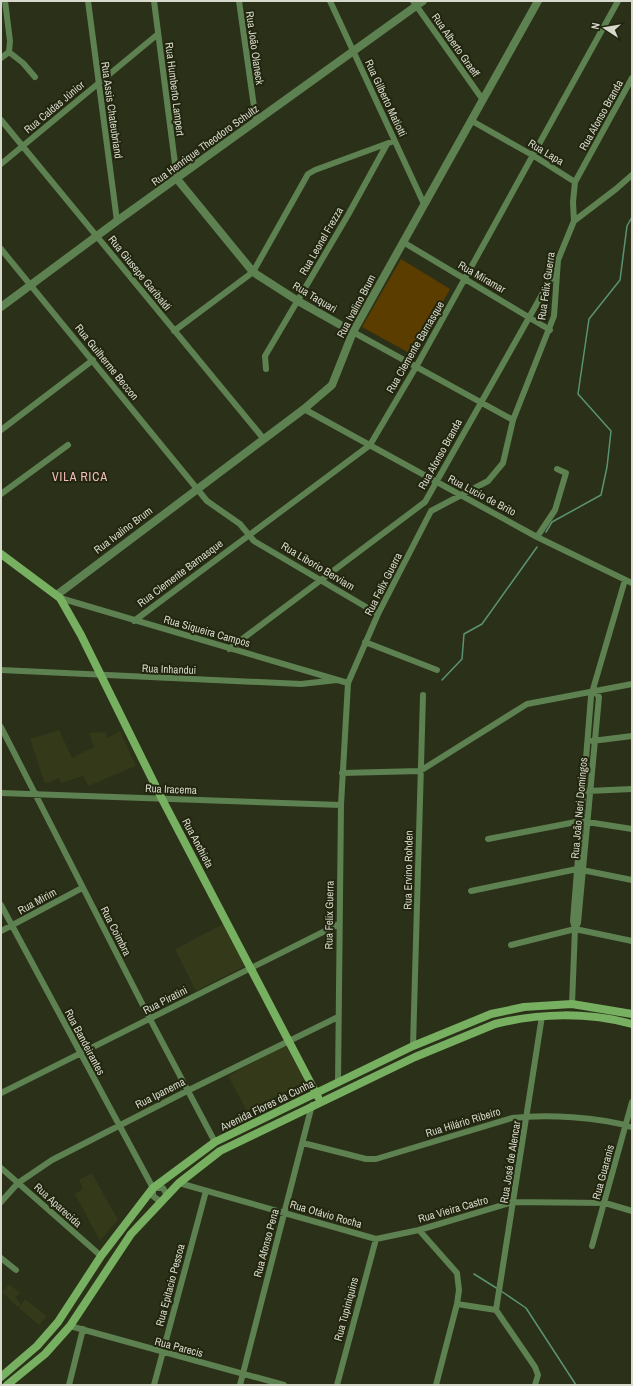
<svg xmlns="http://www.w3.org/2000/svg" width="633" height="1386" viewBox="0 0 633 1386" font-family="'Archivo Narrow',sans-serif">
	<rect width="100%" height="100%" fill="#2b3018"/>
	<!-- built -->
	<path fill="#333919" d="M 59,730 L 72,758 L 94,747 L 89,733 L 105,732 L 108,738 L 120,731 L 136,766 L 88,786 L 83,776 L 61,783 L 59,778 L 45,784 L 30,739 Z
		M 223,924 L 245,966 L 196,991 L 175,949 Z
		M 286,1044 L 305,1082 L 247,1111 L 228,1076 Z
		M 92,1173 L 118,1220 L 100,1241 L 75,1194 L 83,1189 L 79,1180 Z
		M 9,1284 L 20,1293 L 15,1297 L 21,1304 L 18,1307 L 2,1292 Z
		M 25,1299 L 47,1316 L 39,1325 L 19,1308 Z"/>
	<!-- green -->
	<path fill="#5c3d00" d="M 401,259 L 450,289 L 413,355 L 362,327 Z"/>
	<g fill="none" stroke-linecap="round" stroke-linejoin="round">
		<!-- stream -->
		<path stroke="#5a9373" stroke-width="1.5" d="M 546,532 L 552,522 L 601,495 L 607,467 L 611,431 L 578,394 L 589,319 L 620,280 L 627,226 L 632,217
			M 442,680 L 462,659 L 464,634 L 482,624 L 537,547
			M 474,1274 L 498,1289
			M 501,1291 L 526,1308 L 576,1385"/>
		<!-- minor -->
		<path stroke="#5d8150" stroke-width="6" d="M 5,1 L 10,41 L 9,52
			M 88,1 L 117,221
			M 154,1 L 177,179
			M 239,1 L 256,121
			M 330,1 L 424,204
			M 413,1 L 483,100
			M 9,52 L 23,63 L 35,77
			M 1,58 L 9,52
			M 1,120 L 263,438
			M 472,121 L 534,156 L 575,182
			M 1,164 L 158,34
			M 574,221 L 573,202 L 575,182 L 632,78
			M 403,242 L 550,330
			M 1,249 L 207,501 L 240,524 L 254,541 L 378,614
			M 174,331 L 253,272 L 308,174 L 315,170 L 394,141
			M 353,332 L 513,420
			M 266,369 L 265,356 L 348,215 L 387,144
			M 304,409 L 537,537 L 632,583
			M 1,430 L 93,360
			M 1,494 L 68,445
			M 537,537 L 555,510 L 566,473 L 557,469
			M 60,598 L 348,683
			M 134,621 L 370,445 L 416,367 L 618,1
			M 365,642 L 437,670
			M 229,649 L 425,502 L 557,268
			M 1,670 L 301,684 L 337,680
			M 1,727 L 150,1019 L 215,1142
			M 592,741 L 632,736
			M 342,773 L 420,771 L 527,704 L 632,684
			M 588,791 L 632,789
			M 1,793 L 341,805
			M 488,839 L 581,821 L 632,829
			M 471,891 L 577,869 L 632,880
			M 1,905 L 153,1188
			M 575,929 L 578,923 L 599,697 L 594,690
			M 1,931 L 82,888
			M 511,945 L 575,929 L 632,941
			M 572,1004 L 575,929 L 573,921 L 591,696 L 625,580
			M 413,1046 L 423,695
			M 338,1083 L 341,805 L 348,683 L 378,614 L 431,511 L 488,481 L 503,463 L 513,420 L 554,316 L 558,260 L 574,221 L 616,189 L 632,175
			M 1,1093 L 339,924
			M 303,1143 L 366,1159 L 376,1159 L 512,1118 C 547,1114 598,1117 632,1127
			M 1,1168 L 101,1256
			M 179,1183 L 376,1239 L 419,1230 L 513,1202 L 605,1203 L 632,1211
			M 153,1188 L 153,1196 L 161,1202
			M 153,1188 L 163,1188 L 167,1195
			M 1,1202 L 18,1183 L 52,1160 L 187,1091 L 338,1017
			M 419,1230 L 457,1273 L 459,1290 L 457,1304 L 436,1385
			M 592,1246 L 632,1102
			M 1,1258 L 16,1270
			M 457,1304 L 496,1310
			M 496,1310 L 542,1016
			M 496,1310 L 535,1367 L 538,1375 L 535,1385
			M 70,1326 L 284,1385
			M 69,1385 L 83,1329
			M 154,1385 L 206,1191
			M 240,1385 L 312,1105
			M 337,1385 L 376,1239"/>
		<!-- tertiary -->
		<path stroke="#5d8150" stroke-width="8" d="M 177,179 L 253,272 L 298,301 L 353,332
			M 1,307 L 117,221 L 423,1
			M 58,594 L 304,409 L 332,385 L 353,332 L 538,1"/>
		<!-- secondary -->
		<path stroke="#76b060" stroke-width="8" d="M 1,554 L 60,598 L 81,635 L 162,799 L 318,1097
			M 1,1377 L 37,1346 L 58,1322 L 101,1256 L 153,1188 L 215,1142 L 413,1046 L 491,1014 L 524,1007 L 572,1004 L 632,1014
			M 7,1385 L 45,1354 L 70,1326 L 131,1234 L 179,1183 L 220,1151 L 415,1057 L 495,1024 C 539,1013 588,1012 632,1024"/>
	</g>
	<g text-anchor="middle" stroke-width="4" stroke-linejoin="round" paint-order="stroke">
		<!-- street labels -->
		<g font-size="11" fill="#d6d9cb" stroke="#22260e">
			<text transform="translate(456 45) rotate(55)" y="4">Rua Alberto Graeff</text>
			<text transform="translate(255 48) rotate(82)" y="4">Rua João Olaneck</text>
			<text transform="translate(175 89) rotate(83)" y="4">Rua Humberto Lampert</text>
			<text transform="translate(386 98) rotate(65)" y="4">Rua Gilberto Matiotti</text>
			<text transform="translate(54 107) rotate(-40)" y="4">Rua Caldas Júnior</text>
			<text transform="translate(112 110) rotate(82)" y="4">Rua Assis Chateubriand</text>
			<text transform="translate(601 115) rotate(-61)" y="4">Rua Afonso Branda</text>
			<text transform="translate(205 145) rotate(-36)" y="4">Rua Henrique Theodoro Schultz</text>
			<text transform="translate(546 152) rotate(31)" y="4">Rua Lapa</text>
			<text transform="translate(321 241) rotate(-60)" y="4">Rua Leonel Frezza</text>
			<text transform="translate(140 273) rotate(51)" y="4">Rua Giusepe Garibaldi</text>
			<text transform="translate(482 277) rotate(30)" y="4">Rua Miramar</text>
			<text transform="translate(546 286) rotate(-82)" y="4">Rua Felix Guerra</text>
			<text transform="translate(315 297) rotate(31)" y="4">Rua Taquari</text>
			<text transform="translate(356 306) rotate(-62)" y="4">Rua Ivalino Brum</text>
			<text transform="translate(415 347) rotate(-60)" y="4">Rua Clemente Barnasque</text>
			<text transform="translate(107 362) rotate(51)" y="4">Rua Guilherme Beccon</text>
			<text transform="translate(440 454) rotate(-61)" y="4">Rua Afonso Branda</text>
			<text transform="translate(482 495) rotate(28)" y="4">Rua Lucio de Brito</text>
			<text transform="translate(123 530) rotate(-37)" y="4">Rua Ivalino Brum</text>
			<text transform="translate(318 566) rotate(31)" y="4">Rua Liborio Berviam</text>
			<text transform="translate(180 573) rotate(-37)" y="4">Rua Clemente Barnasque</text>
			<text transform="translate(383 584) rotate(-63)" y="4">Rua Felix Guerra</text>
			<text transform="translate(207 631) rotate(16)" y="4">Rua Siqueira Campos</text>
			<text transform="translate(169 669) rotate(2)" y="4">Rua Inhandui</text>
			<text transform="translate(171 789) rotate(2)" y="4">Rua Iracema</text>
			<text transform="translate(579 808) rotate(-85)" y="4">Rua João Neri Domingos</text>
			<text transform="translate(198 843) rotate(62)" y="4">Rua Anchieta</text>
			<text transform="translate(408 870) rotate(-89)" y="4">Rua Ervino Rohden</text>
			<text transform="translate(37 901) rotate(-29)" y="4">Rua Mirim</text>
			<text transform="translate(329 915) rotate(-89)" y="4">Rua Felix Guerra</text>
			<text transform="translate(116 931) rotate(63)" y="4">Rua Coimbra</text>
			<text transform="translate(165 1000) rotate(-27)" y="4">Rua Piratini</text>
			<text transform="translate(85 1042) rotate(62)" y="4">Rua Bandeirantes</text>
			<text transform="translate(160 1093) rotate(-27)" y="4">Rua Ipanema</text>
			<text transform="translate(267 1105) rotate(-26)" y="4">Avenida Flores da Cunha</text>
			<text transform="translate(463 1122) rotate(-17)" y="4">Rua Hilário Ribeiro</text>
			<text transform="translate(510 1162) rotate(-81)" y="4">Rua José de Alencar</text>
			<text transform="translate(603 1172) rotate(-75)" y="4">Rua Guaranis</text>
			<text transform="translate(58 1205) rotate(42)" y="4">Rua Aparecida</text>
			<text transform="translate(453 1209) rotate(-16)" y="4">Rua Vieira Castro</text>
			<text transform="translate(326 1214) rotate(16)" y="4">Rua Otávio Rocha</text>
			<text transform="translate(266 1243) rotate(-75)" y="4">Rua Afonso Pena</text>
			<text transform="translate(170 1285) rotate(-75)" y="4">Rua Epitacio Pessoa</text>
			<text transform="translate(346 1309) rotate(-75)" y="4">Rua Tupiniquins</text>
			<text transform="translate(179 1347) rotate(15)" y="4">Rua Parecis</text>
		</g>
		<!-- neighbourhood labels -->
		<g font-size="12" letter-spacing="1" fill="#f5c0c1" stroke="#22260e">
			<text x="80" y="481">VILA RICA</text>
		</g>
	</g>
	<!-- border -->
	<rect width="633" height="1386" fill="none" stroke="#d6d9cb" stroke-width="4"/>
	<!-- north arrow -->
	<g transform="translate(605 28) rotate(282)" stroke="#22260e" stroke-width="3" paint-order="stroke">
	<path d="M0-3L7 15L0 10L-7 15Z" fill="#d6d9cb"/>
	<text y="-6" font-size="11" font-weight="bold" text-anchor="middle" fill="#d6d9cb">N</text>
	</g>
</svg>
